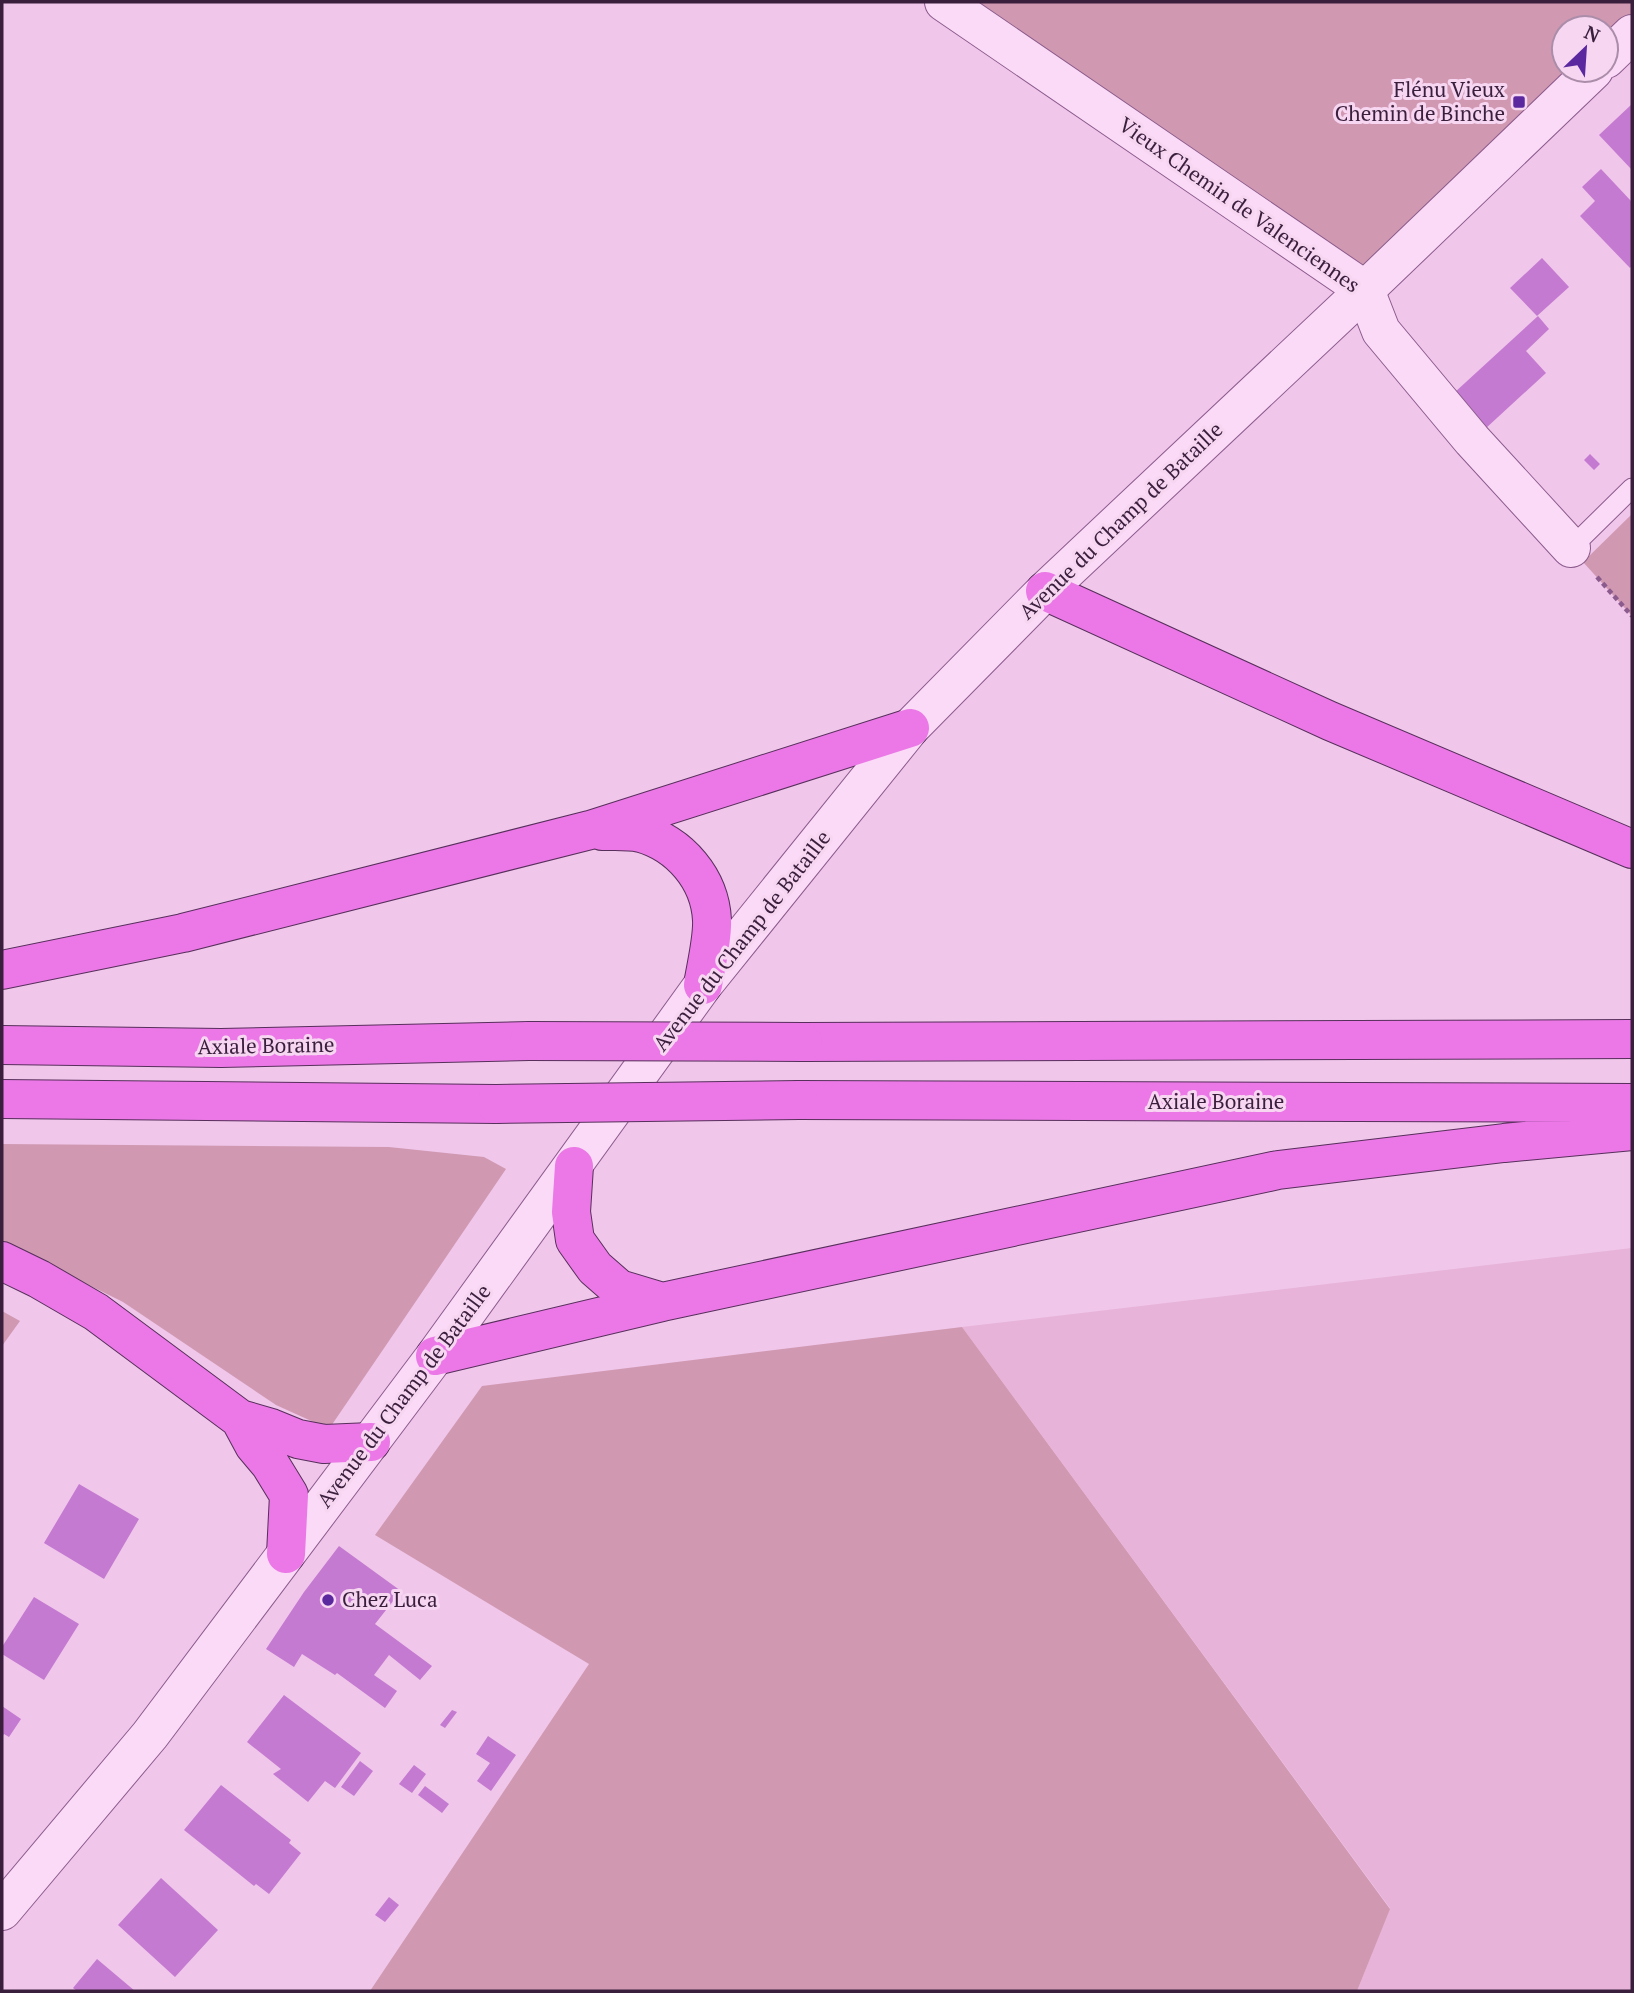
<svg xmlns="http://www.w3.org/2000/svg" width="1634" height="1993" viewBox="0 0 1634 1993" font-family="'PT Serif',serif">
	<rect width="100%" height="100%" fill="#f0c6eb"/>
	<!-- farmland -->
	<path fill="#e7b3d8" d="M 1632,1248 L 1632,1991 L 1357,1991 L 1390,1908 L 962,1327 Z"/>
	<!-- green -->
	<path fill="#d099b1" d="M 944,2 L 1632,2 L 1632,34 L 1606,59 L 1606,28 L 1564,28 L 1564,70 L 1594,70 L 1365,290 Z
		M 1632,514 L 1632,616 L 1583,562 Z
		M 2,1144 L 389,1147 L 484,1157 L 506,1169 L 329,1429 L 276,1405 L 123,1302 L 2,1242 Z
		M 2,1311 L 20,1321 L 2,1346 Z
		M 962,1327 L 1390,1909 L 1357,1991 L 370,1991 L 589,1664 L 375,1535 L 482,1386 Z"/>
	<!-- building -->
	<path fill="#c47ad0" d="M 1632,104 L 1632,170 L 1599,135 Z
		M 1601,169 L 1632,202 L 1632,266 L 1630,268 L 1580,216 L 1595,201 L 1582,187 Z
		M 1542,258 L 1569,287 L 1537,316 L 1510,288 Z
		M 1538,316 L 1549,329 L 1526,351 L 1546,373 L 1485,429 L 1454,393 Z
		M 1590,454 L 1600,464 L 1594,470 L 1584,460 Z
		M 79,1484 L 139,1519 L 104,1579 L 44,1543 Z
		M 339,1546 L 401,1591 L 375,1624 L 432,1666 L 420,1680 L 389,1655 L 374,1675 L 397,1691 L 385,1708 L 337,1673 L 335,1675 L 302,1654 L 294,1667 L 266,1649 L 304,1592 Z
		M 34,1597 L 79,1624 L 44,1680 L 2,1654 L 2,1647 Z
		M 284,1695 L 361,1753 L 335,1788 L 325,1781 L 308,1802 L 273,1774 L 281,1769 L 247,1742 Z
		M 2,1706 L 21,1719 L 9,1737 L 4,1734 L 2,1737 Z
		M 452,1710 L 457,1712 L 445,1728 L 440,1725 Z
		M 488,1736 L 516,1755 L 491,1791 L 477,1781 L 490,1763 L 476,1754 Z
		M 360,1761 L 373,1771 L 354,1796 L 341,1787 Z
		M 414,1765 L 426,1774 L 412,1793 L 399,1784 Z
		M 221,1785 L 291,1840 L 289,1843 L 301,1853 L 269,1894 L 256,1884 L 254,1886 L 184,1830 Z
		M 425,1786 L 449,1804 L 442,1813 L 418,1795 Z
		M 161,1878 L 218,1930 L 175,1977 L 118,1925 Z
		M 389,1897 L 399,1905 L 385,1922 L 375,1915 Z
		M 97,1959 L 135,1991 L 77,1991 L 73,1988 Z"/>
	<g fill="none" stroke-linecap="round" stroke-linejoin="round">
		<!-- service casing -->
		<g stroke="#8c5b8d" stroke-width="21">
			<path id="service" d="M 1571,548 L 1632,488"/>
		</g>
		<!-- minor casing -->
		<g stroke="#8c5b8d" stroke-width="40">
			<path id="minor" d="M 944,2 L 1365,290 L 1381,331 L 1472,440 L 1571,548"/>
		</g>
		<!-- tertiary casing -->
		<g stroke="#8c5b8d" stroke-width="40">
			<path id="tertiary" d="M 1606,59 L 1632,34
				M 2,1911 L 150,1735 L 435,1356 L 703,985 L 910,728 L 1045,591 L 1365,290 L 1594,70"/>
		</g>
		<!-- trunk casing -->
		<g stroke="#572f5b" stroke-width="40">
			<path id="trunk" d="M 1045,591 L 1330,721 L 1632,849
				M 602,831 C 614,831 629,830 641,833 C 680,844 710,879 712,920 C 713,938 706,967 703,985
				M 2,970 L 183,933 L 590,830 L 910,728
				M 803,1042 L 1632,1039
				M 2,1045 L 221,1048 L 529,1041
				M 2,1099 L 496,1104
				M 799,1100 L 1632,1103
				M 574,1166 L 571,1212 L 575,1240 L 595,1268 L 619,1289 L 662,1302
				M 2,1261 L 39,1279 L 96,1312 L 240,1419 L 271,1428 L 298,1439 L 324,1444 L 371,1442
				M 435,1356 L 662,1302 L 1278,1170 L 1504,1143 L 1632,1131
				M 240,1419 L 254,1445 L 270,1464 L 289,1495 L 286,1554"/>
		</g>
		<!-- path -->
		<path stroke="#8c5b8d" stroke-width="4.5" stroke-dasharray="5 3.5" stroke-linecap="butt" d="M 1597,577 L 1632,616"/>
		<!-- service -->
		<use href="#service" stroke="#fadaf6" stroke-width="19"/>
		<!-- minor -->
		<use href="#minor" stroke="#fadaf6" stroke-width="38"/>
		<!-- tertiary -->
		<use href="#tertiary" stroke="#fadaf6" stroke-width="38"/>
		<!-- trunk -->
		<use href="#trunk" stroke="#eb78e6" stroke-width="38"/>
		<!-- trunk-bridge casing -->
		<g stroke="#572f5b" stroke-width="40" stroke-linecap="butt">
			<path id="trunk-bridge" d="M 529,1041 L 803,1042
				M 496,1104 L 799,1100"/>
		</g>
		<!-- trunk-bridge -->
		<use href="#trunk-bridge" stroke="#eb78e6" stroke-width="38"/>
	</g>
	<!-- markers -->
	<g fill="#5b289f" stroke="#f7d6f2" stroke-width="2.5">
		<rect x="1512" y="95" width="14" height="14" rx="3.5"/>
		<circle cx="328" cy="1600" r="7"/>
	</g>
	<g text-anchor="middle" stroke-width="6" stroke-linejoin="round" paint-order="stroke">
		<!-- poi labels -->
		<g font-size="21" fill="#3a1f3d" stroke="#f7d6f2" text-anchor="end">
			<text x="1505" y="97">Flénu Vieux<tspan x="1505" dy="24">Chemin de Binche</tspan></text>
			<text x="342" y="1607" text-anchor="start">Chez Luca</text>
		</g>
		<!-- street labels -->
		<g font-size="21" fill="#3a1f3d" stroke="#f7d6f2">
			<text transform="translate(1239 205) rotate(35)" y="7">Vieux Chemin de Valenciennes</text>
			<text transform="translate(1121 521) rotate(-44)" y="7">Avenue du Champ de Bataille</text>
			<text transform="translate(742 941) rotate(-52)" y="7">Avenue du Champ de Bataille</text>
			<text transform="translate(266 1046) rotate(-1)" y="7">Axiale Boraine</text>
			<text x="1216" y="1109">Axiale Boraine</text>
			<text transform="translate(404 1396) rotate(-53)" y="7">Avenue du Champ de Bataille</text>
		</g>
	</g>
	<!-- border -->
	<rect width="1634" height="1993" fill="none" stroke="#3a1f3d" stroke-width="7"/>
	<!-- north arrow -->
	<g transform="translate(1585 49) rotate(25)"><circle r="33" fill="#f7d6f2" stroke="#ab8daa" stroke-width="2"/>
	<path d="M0-5L12 26L0 18L-12 26Z" fill="#5b289f"/>
	<text y="-10" font-size="19" font-weight="bold" text-anchor="middle" fill="#3a1f3d">N</text>
	</g>
</svg>
